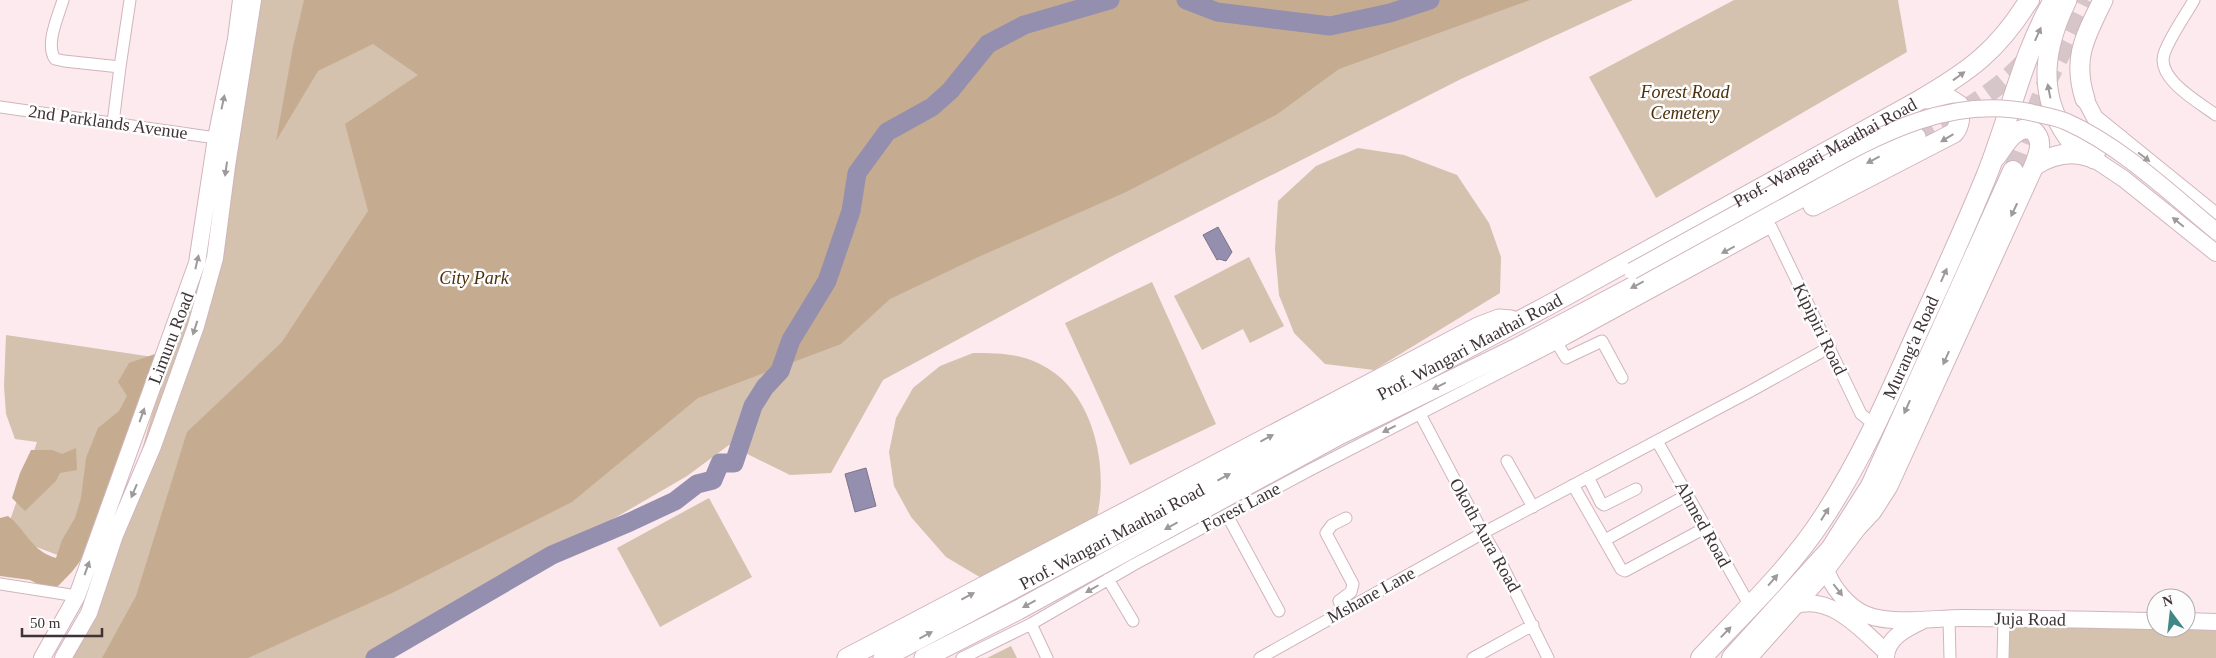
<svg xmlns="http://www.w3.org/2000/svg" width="2216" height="658" viewBox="0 0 2216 658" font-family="'Times New Roman',serif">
	<rect width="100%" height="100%" fill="#fceaee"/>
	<!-- green -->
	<path fill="#d4c1ae" d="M 240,0 L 1633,0 L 1461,79 L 1114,255 L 883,380 L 831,473 L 790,475 L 729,445 L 687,476 L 374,658 L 65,658 L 117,537 L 187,292 Z
		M 1734,0 L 1898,0 L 1907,52 L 1656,198 L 1589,77 Z
		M 1358,148 L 1404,155 L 1457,175 L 1489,223 L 1501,257 L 1500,293 L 1374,370 L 1325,364 L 1294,333 L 1279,295 L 1275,249 L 1278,201 L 1316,166 Z
		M 1249,257 L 1284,326 L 1250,343 L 1243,329 L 1202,350 L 1174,296 Z
		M 1152,282 L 1216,424 L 1130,465 L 1065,323 Z
		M 6,335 L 153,357 L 76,562 L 5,535 L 37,442 L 15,439 L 6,414 L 4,386 Z
		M 973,353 C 996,353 1018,353 1040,364 C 1094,390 1110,468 1096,521 L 983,579 L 946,557 L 911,517 L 894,486 L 889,452 L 896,418 L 913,388 L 940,366 Z
		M 709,498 L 752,577 L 660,627 L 617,548 Z
		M 2004,618 L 2156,628 L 2186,628 L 2216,622 L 2216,658 L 2003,658 Z
		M 1011,646 L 1017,658 L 987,658 Z"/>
	<!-- forest -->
	<path fill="#c5ac90" d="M 304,0 L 1530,0 L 1339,69 L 1276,115 L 1126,192 L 976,258 L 890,299 L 841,344 L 698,398 L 572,502 L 392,593 L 248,658 L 102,658 L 136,596 L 187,432 L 282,342 L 368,211 L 345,124 L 418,75 L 373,44 L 318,71 L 276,141 L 293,47 Z
		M 155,354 L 142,395 L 97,520 C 92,530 89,542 84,553 C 79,566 67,577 57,587 L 42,586 L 30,580 L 0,576 L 0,518 L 8,516 C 27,531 31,551 56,558 L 62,540 L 75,518 L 81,498 L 86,458 L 98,428 L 119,411 L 127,396 L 118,382 L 129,363 Z
		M 76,448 L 77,470 L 60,473 L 56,481 L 25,511 L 12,498 L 20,473 L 31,450 L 52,450 L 62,454 Z"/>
	<!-- water -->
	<path fill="#958faf" stroke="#7b738b" d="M 1218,227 L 1232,252 L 1226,261 L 1219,259 L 1217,260 L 1203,235 Z
		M 866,468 L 876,506 L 855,512 L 845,474 Z"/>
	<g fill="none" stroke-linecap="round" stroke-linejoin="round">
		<!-- river -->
		<path stroke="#958faf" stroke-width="19" d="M 1186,0 L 1217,12 L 1330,26 L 1390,13 L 1430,0
			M 375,658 L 552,555 L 630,522 L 675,501 L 697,484 L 713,480 L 720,463 L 734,463 L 753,406 L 765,387 L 780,371 L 791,340 L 827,281 L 851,211 L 857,173 L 887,132 L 932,107 L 950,91 L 988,44 L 1024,25 L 1110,0"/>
		<!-- primary-tunnel -->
		<path stroke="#d6c5c9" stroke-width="19" stroke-dasharray="19 9" stroke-linecap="butt" d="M 1916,137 C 1956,115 1995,94 2026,60"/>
		<!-- trunk-tunnel -->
		<path stroke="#d6c5c9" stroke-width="20" stroke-dasharray="20 10" stroke-linecap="butt" d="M 2013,171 L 2049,77 L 2087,0"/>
		<!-- minor casing -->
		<g stroke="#d0b5bc" stroke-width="13">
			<path id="minor" d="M 63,0 C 58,17 45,44 55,59 L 64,61 L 120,67 L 113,123
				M 2194,0 C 2185,16 2169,38 2164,54 C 2156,79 2200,103 2216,115
				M 120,67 L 130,0
				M 0,107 L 216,138
				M 1557,343 L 1566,358 L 1602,341 L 1622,378
				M 1420,414 L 1483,533 L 1501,563 L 1548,658
				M 1657,441 L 1750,606
				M 1507,461 L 1533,507
				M 1588,477 L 1601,503 L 1604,505 L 1636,489
				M 1573,485 L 1621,569 L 1625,571 L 1705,528
				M 1227,515 L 1279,611
				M 1605,540 L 1687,495
				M 1108,579 L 1133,621
				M 0,584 L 77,596
				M 1343,611 L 1339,601 L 1351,592 L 1353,584 L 1326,533 L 1332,525 L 1346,518
				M 1949,618 L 1950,658
				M 1031,624 L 1047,658
				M 962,658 L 1031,624 L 1133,565 L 1310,470 L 1567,338 L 1771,227 L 1861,414 L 1875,425
				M 1260,658 L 1483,533 L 1749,392 L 1830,347
				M 1473,658 L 1533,625
				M 2003,658 L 2004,618"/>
		</g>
		<!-- secondary casing -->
		<g stroke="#d0b5bc" stroke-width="18">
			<path id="secondary" d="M 2085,99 L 2095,118 L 2216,216
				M 2094,159 L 2124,179 L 2216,253
				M 1826,568 C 1830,586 1849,608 1867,615 C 1893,625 1934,618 1962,618 C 2027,618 2091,620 2156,621
				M 1794,606 C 1830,593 1862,630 1886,652
				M 2186,621 L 2216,622
				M 42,658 L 77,596 L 197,263 L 216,138 L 236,39 L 241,0
				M 63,658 L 89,613 L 115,535 L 153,446 L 196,326 L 215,258 L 227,166 L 253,0
				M 1886,658 C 1886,638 1907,628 1922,621"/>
		</g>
		<!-- primary casing -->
		<g stroke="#d0b5bc" stroke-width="21">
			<g id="primary">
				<path d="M 2067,0 C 2045,45 2036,92 2067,136 C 2073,146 2085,152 2094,159"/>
				<path d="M 2085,99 C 2072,58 2085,37 2103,0"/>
				<path d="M 2096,151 L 2103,140 L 2119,139"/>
				<path d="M 2034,166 C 2051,155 2070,150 2090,157"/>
				<path d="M 1813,206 L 1954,133 C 1961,124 1960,116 1959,105 L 1945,96 L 1926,99"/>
				<path d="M 847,658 L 1478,327 L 1499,319 L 1511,320"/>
				<path id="s1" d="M 883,658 L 1549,305 L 1918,101 C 1968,72 1998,51 2029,0"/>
				<path d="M 924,658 L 1018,610 L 1339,435 L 1517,348 L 1916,137"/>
				<path d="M 1747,658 L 1820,576 L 1857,527 L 1872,511 L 1888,486 L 2034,166 C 2039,152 2045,139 2031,129 C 2014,126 2005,145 1996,157"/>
			</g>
		</g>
		<!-- trunk casing -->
		<g stroke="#d0b5bc" stroke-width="22">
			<g id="trunk">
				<path d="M 2028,1 L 2029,0"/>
				<path id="s2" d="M 1701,658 C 1743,613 1789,570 1823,518 C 1862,459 1890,394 1919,329 C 1942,279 1965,228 1986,177 C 2010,118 2022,55 2054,0"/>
				<path d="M 1732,658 L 1831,549 L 1871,486 L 2013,171"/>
			</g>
		</g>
		<!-- minor -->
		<use href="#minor" stroke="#fff" stroke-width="11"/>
		<!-- secondary -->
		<use href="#secondary" stroke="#fff" stroke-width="16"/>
		<!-- primary -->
		<use href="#primary" stroke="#fff" stroke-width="19"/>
		<!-- trunk -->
		<use href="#trunk" stroke="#fff" stroke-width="20"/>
		<!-- secondary-bridge casing -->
		<g stroke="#d0b5bc" stroke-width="18" stroke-linecap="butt">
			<path id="secondary-bridge" d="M 1632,271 C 1682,243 1732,216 1781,189 C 1862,145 1943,90 2038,114 C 2048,116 2058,118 2067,122 C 2121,146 2171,194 2216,231"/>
		</g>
		<!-- secondary-bridge -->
		<use href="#secondary-bridge" stroke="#fff" stroke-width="16"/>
	</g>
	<!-- one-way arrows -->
	<defs><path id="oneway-solid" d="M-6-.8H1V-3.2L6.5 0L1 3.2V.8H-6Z" transform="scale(1.25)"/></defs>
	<g fill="#9e999a">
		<use href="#oneway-solid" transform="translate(2038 34) rotate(-66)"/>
		<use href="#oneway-solid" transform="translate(1959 76) rotate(-36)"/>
		<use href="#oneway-solid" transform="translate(2049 91) rotate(-101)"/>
		<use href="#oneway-solid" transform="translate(223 102) rotate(-78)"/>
		<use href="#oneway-solid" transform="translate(1947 138) rotate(149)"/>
		<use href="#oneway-solid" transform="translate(2144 157) rotate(37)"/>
		<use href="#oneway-solid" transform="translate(1873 160) rotate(152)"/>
		<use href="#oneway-solid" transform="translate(226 169) rotate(98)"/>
		<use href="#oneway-solid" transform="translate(2014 210) rotate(115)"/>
		<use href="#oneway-solid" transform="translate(2178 222) rotate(-141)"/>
		<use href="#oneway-solid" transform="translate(1728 250) rotate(152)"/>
		<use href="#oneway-solid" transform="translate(197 262) rotate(-77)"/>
		<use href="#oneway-solid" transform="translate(1944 275) rotate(-66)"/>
		<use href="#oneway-solid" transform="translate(1637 285) rotate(152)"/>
		<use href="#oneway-solid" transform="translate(195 328) rotate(108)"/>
		<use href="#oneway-solid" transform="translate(1946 358) rotate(114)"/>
		<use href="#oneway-solid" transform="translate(1439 386) rotate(154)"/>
		<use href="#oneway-solid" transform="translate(1907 407) rotate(114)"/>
		<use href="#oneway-solid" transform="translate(142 415) rotate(-70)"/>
		<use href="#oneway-solid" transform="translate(1389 429) rotate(153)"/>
		<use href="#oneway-solid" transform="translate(1267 438) rotate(-28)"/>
		<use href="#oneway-solid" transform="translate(1224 477) rotate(-28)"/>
		<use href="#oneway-solid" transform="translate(134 491) rotate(113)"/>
		<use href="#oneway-solid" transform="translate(1825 514) rotate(-58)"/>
		<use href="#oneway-solid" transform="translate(1171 526) rotate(151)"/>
		<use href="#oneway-solid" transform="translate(87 568) rotate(-70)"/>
		<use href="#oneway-solid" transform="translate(1773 580) rotate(-49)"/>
		<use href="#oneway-solid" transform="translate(1092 589) rotate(150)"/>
		<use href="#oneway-solid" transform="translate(1838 590) rotate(52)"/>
		<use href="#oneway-solid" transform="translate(968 596) rotate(-28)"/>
		<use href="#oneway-solid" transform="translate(1029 604) rotate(151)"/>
		<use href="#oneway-solid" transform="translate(1726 632) rotate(-46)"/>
		<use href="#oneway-solid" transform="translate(926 635) rotate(-28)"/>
	</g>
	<g text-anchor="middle" stroke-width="5" stroke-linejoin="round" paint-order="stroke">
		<!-- park labels -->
		<g font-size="18" font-style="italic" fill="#4c300e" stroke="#fdfdfd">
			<text x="1685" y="98">Forest Road<tspan x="1685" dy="21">Cemetery</tspan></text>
			<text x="474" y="284">City Park</text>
		</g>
		<!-- street labels -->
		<g font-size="18" fill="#3e3336" stroke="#fdfdfd">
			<text transform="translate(108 122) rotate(8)" y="6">2nd Parklands Avenue</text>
			<text dy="6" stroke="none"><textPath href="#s1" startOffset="1069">Prof. Wangari Maathai Road</textPath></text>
			<text transform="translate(1820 329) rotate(64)" y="6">Kipipiri Road</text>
			<text transform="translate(171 338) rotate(-69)" y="6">Limuru Road</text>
			<text dy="6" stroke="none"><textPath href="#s1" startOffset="664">Prof. Wangari Maathai Road</textPath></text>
			<text dy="6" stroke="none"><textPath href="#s2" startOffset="378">Murang'a Road</textPath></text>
			<text transform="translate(1241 507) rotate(-28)" y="6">Forest Lane</text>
			<text transform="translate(1703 524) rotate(61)" y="6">Ahmed Road</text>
			<text transform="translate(1485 535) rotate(61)" y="6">Okoth Aura Road</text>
			<text dy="6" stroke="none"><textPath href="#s1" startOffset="259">Prof. Wangari Maathai Road</textPath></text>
			<text transform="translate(1371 595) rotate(-29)" y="6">Mshane Lane</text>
			<text transform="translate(2030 619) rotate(1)" y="6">Juja Road</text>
		</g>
	</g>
	<!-- north arrow -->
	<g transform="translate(2171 613) rotate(345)"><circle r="24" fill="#fdfdfd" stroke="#b1acad"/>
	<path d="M0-4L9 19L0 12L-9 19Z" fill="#408887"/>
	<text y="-8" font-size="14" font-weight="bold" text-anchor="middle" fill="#3e3336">N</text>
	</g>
	<!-- scale -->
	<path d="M22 628v8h80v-8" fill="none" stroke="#3e3336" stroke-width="2.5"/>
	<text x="30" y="628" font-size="15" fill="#3e3336" stroke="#fdfdfd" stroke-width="4" paint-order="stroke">50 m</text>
</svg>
